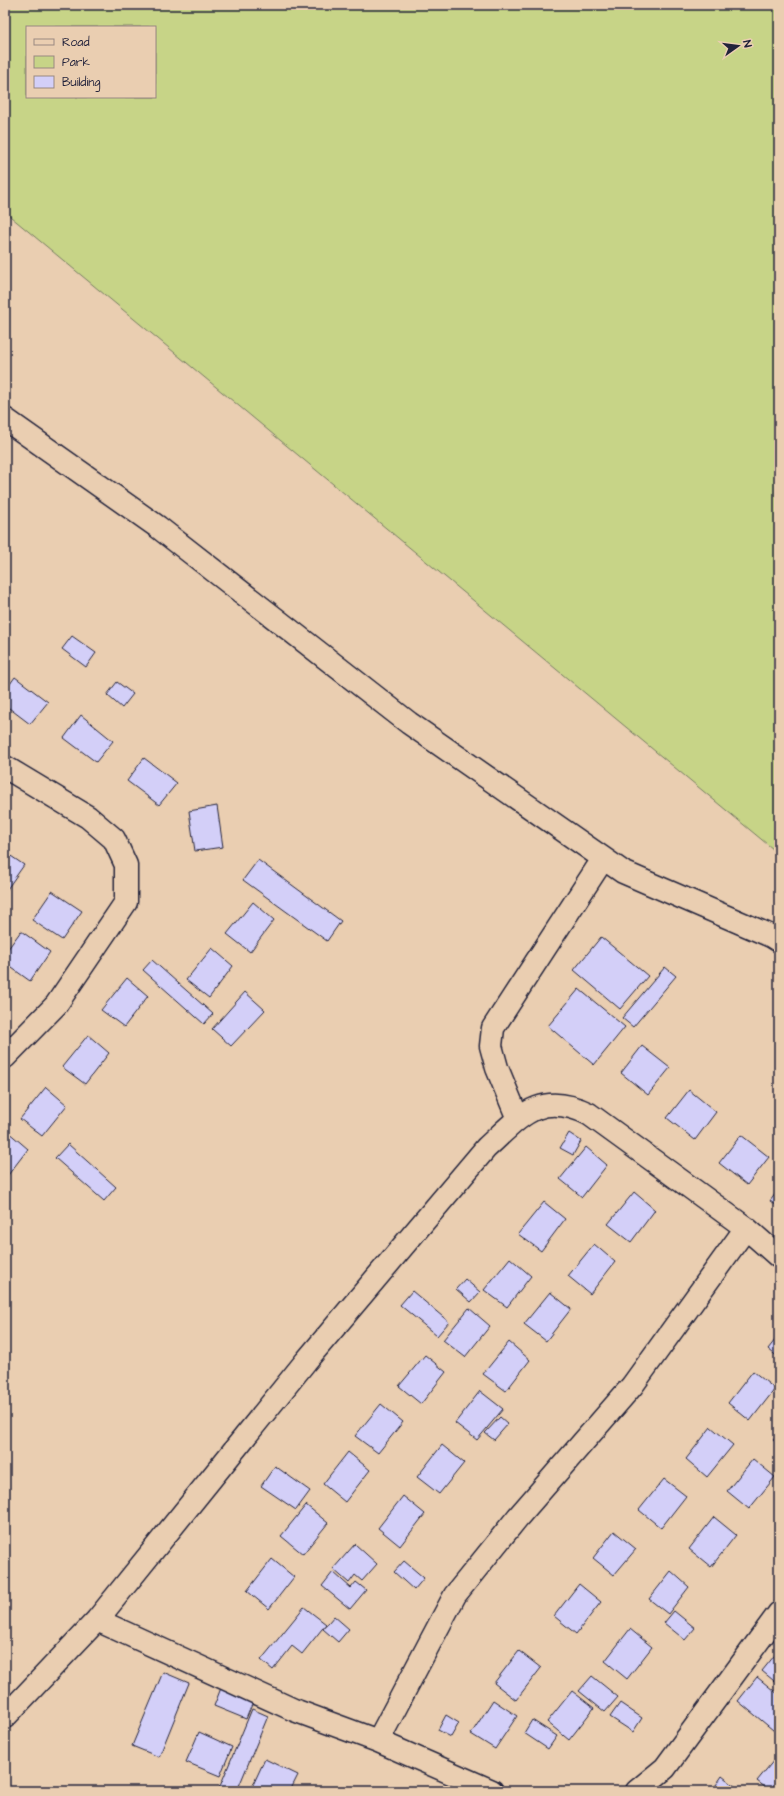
<svg xmlns="http://www.w3.org/2000/svg" width="784" height="1796" viewBox="0 0 784 1796" font-family="'Architects Daughter',sans-serif">
	<rect width="100%" height="100%" fill="#eaceb1"/>
	<filter id="ink" filterUnits="userSpaceOnUse"><feTurbulence type="fractalNoise" baseFrequency=".025" numOctaves="2"/><feDisplacementMap in="SourceGraphic" scale="8" xChannelSelector="R" yChannelSelector="G"/><feConvolveMatrix kernelMatrix="1 2 1 2 8 2 1 2 1" color-interpolation-filters="sRGB"/></filter>
	<g filter="url(#ink)">
		<!-- green -->
		<path fill="#c7d487" stroke="#747b61" fill-rule="evenodd" d="M 5,5 L 779,5 L 779,854 L 5,212 ZM 27,27 L 155,27 L 155,97 L 27,97 Z"/>
		<!-- building -->
		<path fill="#d3cff8" stroke="#22223b" d="M 72,636 L 96,653 L 86,667 L 62,649 Z
			M 15,677 L 48,702 L 30,724 L 5,705 L 5,691 Z
			M 117,682 L 133,694 L 122,708 L 107,695 Z
			M 81,715 L 113,741 L 96,762 L 64,738 Z
			M 144,758 L 177,783 L 159,805 L 127,781 Z
			M 217,806 L 223,847 L 195,851 L 189,811 Z
			M 5,852 L 24,865 L 5,892 Z
			M 258,860 L 341,921 L 327,941 L 243,880 Z
			M 52,891 L 82,911 L 62,940 L 32,920 Z
			M 253,902 L 274,920 L 250,952 L 227,934 Z
			M 21,931 L 50,952 L 30,981 L 5,963 L 5,953 Z
			M 601,937 L 648,976 L 620,1009 L 574,970 Z
			M 212,948 L 233,966 L 209,998 L 186,980 Z
			M 152,960 L 213,1014 L 204,1024 L 143,970 Z
			M 665,967 L 676,976 L 633,1027 L 622,1018 Z
			M 127,978 L 148,996 L 124,1027 L 101,1010 Z
			M 579,989 L 625,1027 L 594,1065 L 548,1026 Z
			M 245,992 L 265,1010 L 231,1046 L 212,1029 Z
			M 88,1035 L 109,1053 L 85,1084 L 62,1067 Z
			M 642,1046 L 670,1068 L 648,1095 L 621,1073 Z
			M 46,1087 L 67,1105 L 42,1136 L 20,1119 Z
			M 689,1090 L 716,1112 L 695,1140 L 667,1118 Z
			M 7,1131 L 28,1149 L 5,1179 L 5,1134 Z
			M 569,1133 L 581,1141 L 573,1155 L 560,1148 Z
			M 741,1135 L 769,1157 L 747,1185 L 719,1163 Z
			M 68,1144 L 116,1187 L 104,1201 L 55,1158 Z
			M 586,1147 L 607,1165 L 582,1197 L 560,1179 Z
			M 779,1189 L 779,1207 L 770,1201 Z
			M 634,1192 L 655,1210 L 631,1242 L 608,1224 Z
			M 544,1202 L 565,1219 L 541,1251 L 518,1234 Z
			M 594,1244 L 615,1262 L 590,1294 L 568,1276 Z
			M 510,1258 L 531,1276 L 507,1307 L 484,1290 Z
			M 465,1279 L 480,1292 L 471,1302 L 456,1289 Z
			M 412,1291 L 449,1322 L 437,1336 L 400,1305 Z
			M 550,1292 L 571,1309 L 546,1341 L 524,1324 Z
			M 469,1308 L 490,1326 L 465,1357 L 443,1340 Z
			M 779,1335 L 779,1358 L 768,1349 Z
			M 509,1342 L 530,1360 L 506,1391 L 483,1374 Z
			M 425,1355 L 446,1372 L 421,1404 L 399,1386 Z
			M 753,1371 L 775,1389 L 750,1421 L 728,1403 Z
			M 480,1391 L 503,1409 L 477,1440 L 455,1423 Z
			M 381,1404 L 403,1422 L 378,1453 L 355,1436 Z
			M 500,1417 L 508,1424 L 494,1440 L 485,1433 Z
			M 711,1427 L 733,1445 L 707,1477 L 686,1459 Z
			M 779,1433 L 779,1445 L 773,1440 Z
			M 442,1445 L 464,1463 L 439,1494 L 417,1477 Z
			M 348,1452 L 370,1470 L 345,1502 L 323,1484 Z
			M 753,1459 L 775,1477 L 749,1509 L 727,1491 Z
			M 275,1466 L 310,1491 L 296,1510 L 261,1486 Z
			M 664,1479 L 686,1496 L 661,1528 L 639,1510 Z
			M 403,1496 L 425,1514 L 400,1546 L 378,1528 Z
			M 306,1505 L 328,1523 L 303,1554 L 281,1536 Z
			M 714,1517 L 736,1535 L 711,1567 L 689,1549 Z
			M 614,1531 L 636,1549 L 614,1575 L 593,1558 Z
			M 355,1544 L 377,1564 L 362,1581 L 355,1575 L 349,1583 L 333,1569 Z
			M 272,1559 L 294,1577 L 269,1609 L 247,1591 Z
			M 404,1561 L 424,1578 L 414,1590 L 394,1572 Z
			M 671,1571 L 689,1587 L 668,1614 L 649,1599 Z
			M 333,1572 L 351,1588 L 356,1582 L 366,1590 L 350,1609 L 322,1586 Z
			M 579,1584 L 601,1602 L 576,1634 L 554,1616 Z
			M 304,1607 L 326,1624 L 302,1654 L 292,1646 L 273,1670 L 261,1660 Z
			M 674,1611 L 695,1628 L 685,1640 L 664,1623 Z
			M 334,1616 L 349,1629 L 338,1642 L 323,1629 Z
			M 630,1629 L 652,1647 L 627,1679 L 605,1661 Z
			M 779,1650 L 779,1685 L 762,1671 Z
			M 519,1651 L 541,1668 L 516,1700 L 494,1683 Z
			M 163,1672 L 189,1683 L 159,1757 L 132,1746 Z
			M 592,1676 L 618,1697 L 605,1712 L 579,1691 Z
			M 757,1677 L 779,1695 L 779,1735 L 738,1701 Z
			M 221,1688 L 253,1702 L 246,1719 L 214,1706 Z
			M 572,1691 L 594,1708 L 569,1740 L 547,1722 Z
			M 493,1700 L 517,1716 L 495,1749 L 471,1734 Z
			M 620,1703 L 642,1718 L 633,1732 L 610,1717 Z
			M 252,1709 L 268,1716 L 237,1791 L 218,1791 Z
			M 446,1715 L 459,1723 L 451,1737 L 438,1730 Z
			M 532,1720 L 557,1736 L 548,1749 L 524,1733 Z
			M 199,1732 L 232,1747 L 220,1776 L 186,1762 Z
			M 779,1754 L 779,1791 L 770,1791 L 757,1781 Z
			M 265,1759 L 298,1775 L 290,1791 L 259,1791 L 252,1787 Z
			M 722,1776 L 741,1791 L 712,1791 Z"/>
		<g fill="none" stroke-linecap="round" stroke-linejoin="round">
			<!-- street casing -->
			<g stroke="#22223b" stroke-width="25">
				<path id="street" d="M 5,419 L 158,527 L 409,723 L 623,872 L 771,936 L 779,941
					M 5,767 L 88,817 L 114,839 L 126,865 L 126,902 L 56,1005 L 5,1057
					M 518,1119 L 497,1068 L 491,1046 L 493,1028 L 603,859
					M 97,1620 L 294,1710 L 378,1741 L 492,1791
					M 5,1717 L 97,1620 L 306,1361 L 486,1148 C 521,1116 540,1090 589,1114 L 746,1228 L 779,1257
					M 378,1741 L 455,1595 L 518,1517 L 632,1386 L 746,1228
					M 637,1791 L 665,1768 L 779,1613"/>
			</g>
			<!-- street -->
			<use href="#street" stroke="#eaceb1" stroke-width="22"/>
		</g>
	</g>
	<!-- margin -->
	<rect width="784" height="1796" fill="none" stroke="#eaceb1" stroke-width="20"/>
	<rect x="10" y="10" width="764" height="1776" fill="none" stroke="#22223b" stroke-width="1.5" filter="url(#ink)"/>
	<!-- legend -->
	<rect x="26" y="26" width="130" height="72" fill="#eaceb1" stroke="#9a8982"/>
	<rect x="34" y="39" width="20" height="6" fill="#eaceb1" stroke="#9a8982"/>
	<text x="62" y="46" font-size="12" fill="#22223b">Road</text>
	<rect x="34" y="56" width="20" height="12" fill="#c7d487" stroke="#9a8982"/>
	<text x="62" y="66" font-size="12" fill="#22223b">Park</text>
	<rect x="34" y="76" width="20" height="12" fill="#d3cff8" stroke="#9a8982"/>
	<text x="62" y="86" font-size="12" fill="#22223b">Building</text>
	<!-- north arrow -->
	<g transform="translate(738 46) rotate(76)" stroke="#eaceb1" stroke-width="3" paint-order="stroke">
	<path d="M0-3L7 15L0 10L-7 15Z" fill="#22223b"/>
	<text y="-6" font-size="11" font-weight="bold" text-anchor="middle" fill="#22223b">N</text>
	</g>
</svg>
